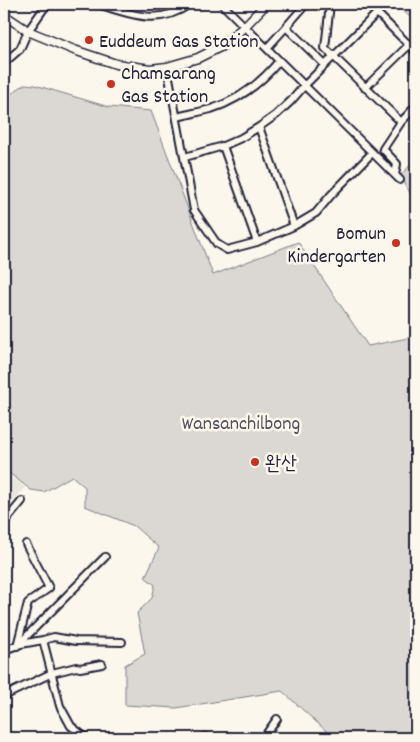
<svg xmlns="http://www.w3.org/2000/svg" width="420" height="742" viewBox="0 0 420 742" font-family="Dekko,'Poor Story',sans-serif">
	<rect width="100%" height="100%" fill="#fbf7ec"/>
	<filter id="ink" filterUnits="userSpaceOnUse"><feTurbulence type="fractalNoise" baseFrequency=".02" numOctaves="2"/><feDisplacementMap in="SourceGraphic" scale="10" xChannelSelector="R" yChannelSelector="G"/><feConvolveMatrix kernelMatrix="1 2 1 2 8 2 1 2 1" color-interpolation-filters="sRGB"/></filter>
	<g filter="url(#ink)">
		<!-- built -->
		<path fill="#ebe7df" d="M 4,472 L 25,487 L 4,512 Z"/>
		<!-- green -->
		<path fill="#dbd8d3" stroke="#7e7d87" d="M 395,4 L 416,4 L 416,22 Z
			M 25,84 L 35,85 L 109,107 L 151,111 L 213,275 L 298,242 L 368,346 L 408,338 L 416,332 L 416,738 L 334,738 L 282,691 L 176,708 L 125,705 L 125,665 L 145,654 L 137,613 L 152,598 L 155,585 L 145,577 L 159,548 L 134,526 L 85,506 L 85,487 L 72,476 L 44,492 L 31,490 L 4,469 L 4,99 Z
			M 416,159 L 416,205 L 401,175 Z"/>
		<g fill="none" stroke-linecap="round" stroke-linejoin="round">
			<!-- minor casing -->
			<g stroke="#22223b" stroke-width="10">
				<path id="minor" d="M 97,4 C 132,14 157,27 190,4
					M 222,4 L 400,180
					M 306,4 L 286,27 L 325,65
					M 330,4 L 325,48 L 401,122 L 416,106
					M 368,4 L 416,52
					M 267,48 L 286,27
					M 4,63 L 20,49 L 28,31 L 47,4
					M 167,67 L 194,210 L 217,244 L 227,250 L 257,242 L 294,226 L 316,213 L 331,195 L 372,153
					M 365,88 L 409,45
					M 177,117 C 188,114 200,112 211,109 C 239,100 261,83 279,61
					M 259,127 L 294,226
					M 223,146 L 257,242
					M 185,157 L 223,146 L 241,138 L 259,127 L 276,115 L 291,101 L 305,85 L 377,13
					M 395,175 L 397,164 L 383,149 L 401,122
					M 4,523 L 22,501
					M 26,544 L 49,588 L 28,603 L 17,646 L 105,557
					M 43,640 L 60,706 L 71,726 L 86,738
					M 4,650 L 21,644 L 43,640 L 54,637 L 76,641 L 122,642
					M 4,696 L 52,673 L 76,667 L 80,668 L 102,664
					M 205,737 L 206,738
					M 268,738 L 267,733 L 277,719"/>
			</g>
			<!-- tertiary casing -->
			<g stroke="#22223b" stroke-width="11">
				<path id="tertiary" d="M 4,15 L 28,31 L 74,50 L 116,64 L 150,69 L 167,67 L 198,58 L 222,46 L 245,26 L 266,4"/>
			</g>
			<!-- minor -->
			<use href="#minor" stroke="#fbf7ec" stroke-width="6"/>
			<!-- tertiary -->
			<use href="#tertiary" stroke="#fbf7ec" stroke-width="8"/>
		</g>
	</g>
	<!-- markers -->
	<g fill="#c8321e" stroke="#fbf7ec" stroke-width="2">
		<circle cx="89" cy="40" r="5"/>
		<circle cx="111" cy="84" r="5"/>
		<circle cx="396" cy="243" r="5"/>
		<circle cx="255" cy="462" r="5"/>
	</g>
	<g text-anchor="middle" stroke-width="5" stroke-linejoin="round" paint-order="stroke">
		<!-- poi labels -->
		<g font-size="20" fill="#22223b" stroke="#fbf7ec" text-anchor="start">
			<text x="99" y="47">Euddeum Gas Station</text>
			<text x="121" y="79">Chamsarang<tspan x="121" dy="23">Gas Station</tspan></text>
			<text x="386" y="239" text-anchor="end">Bomun<tspan x="386" dy="23">Kindergarten</tspan></text>
			<text x="265" y="469">완산</text>
		</g>
		<!-- park labels -->
		<g font-size="20" fill="#505061" stroke="#fbf7ec">
			<text x="241" y="429">Wansanchilbong</text>
		</g>
	</g>
	<!-- margin -->
	<rect width="420" height="742" fill="none" stroke="#fbf7ec" stroke-width="20"/>
	<rect x="10" y="10" width="400" height="722" fill="none" stroke="#22223b" stroke-width="2" filter="url(#ink)"/>
</svg>
